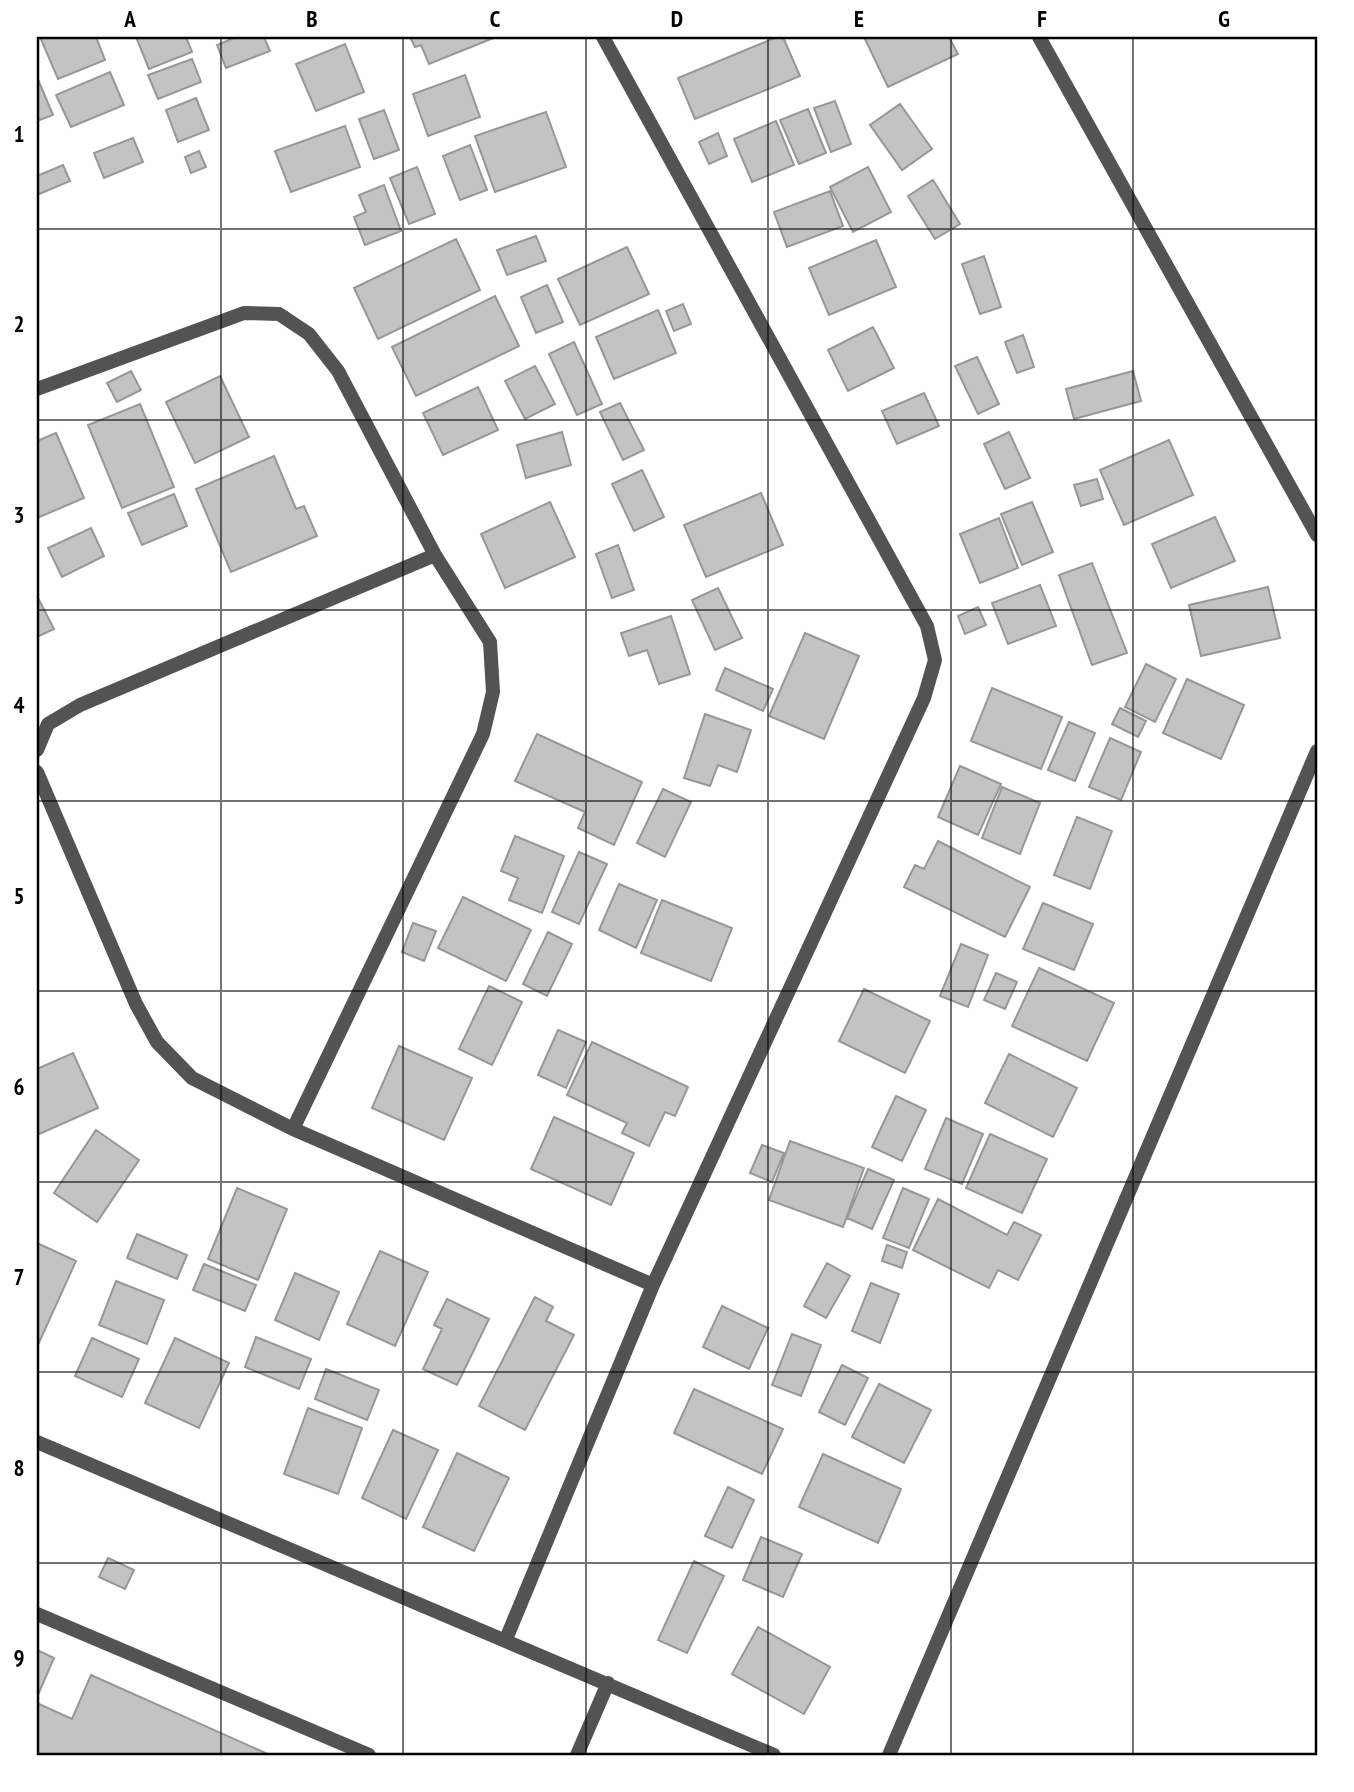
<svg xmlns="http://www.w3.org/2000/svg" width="1354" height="1792" viewBox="0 0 1354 1792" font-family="'PT Sans Narrow',sans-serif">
	<rect width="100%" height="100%" fill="#fff"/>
	<!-- building -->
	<path fill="#c3c3c3" stroke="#979797" stroke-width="2" d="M 40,37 L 96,37 L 105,60 L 58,79 Z
		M 136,37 L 186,37 L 192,52 L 149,69 Z
		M 236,37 L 264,37 L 270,51 L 226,68 L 217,45 Z
		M 410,37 L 496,37 L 429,64 L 421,45 L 415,47 Z
		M 777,37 L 783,37 L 800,76 L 695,119 L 678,78 Z
		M 864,37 L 949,37 L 958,54 L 888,87 Z
		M 345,44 L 364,92 L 316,111 L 296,64 Z
		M 192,59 L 201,82 L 158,99 L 148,75 Z
		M 110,72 L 124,105 L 71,127 L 56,95 Z
		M 465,75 L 480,117 L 428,136 L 413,94 Z
		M 37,77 L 53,115 L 37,121 Z
		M 196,98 L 209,130 L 178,142 L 166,110 Z
		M 835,101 L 851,144 L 831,152 L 814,108 Z
		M 900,104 L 932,149 L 902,170 L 870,125 Z
		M 808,109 L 826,153 L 799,164 L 780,120 Z
		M 384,110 L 399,150 L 374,159 L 359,119 Z
		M 546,112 L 566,167 L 495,192 L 475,136 Z
		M 776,121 L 794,165 L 752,182 L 734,139 Z
		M 345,126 L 360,167 L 291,192 L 275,151 Z
		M 718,133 L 727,156 L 709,164 L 699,142 Z
		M 133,138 L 143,162 L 104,178 L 94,153 Z
		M 470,145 L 487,190 L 460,200 L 443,156 Z
		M 199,151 L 206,167 L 191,173 L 185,157 Z
		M 63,165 L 70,181 L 37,195 L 37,176 Z
		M 417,167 L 435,214 L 409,224 L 390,178 Z
		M 868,167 L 891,212 L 853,232 L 830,187 Z
		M 933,180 L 960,224 L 935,239 L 908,196 Z
		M 384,185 L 401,231 L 365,245 L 354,217 L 366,212 L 359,195 Z
		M 830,191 L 843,226 L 787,247 L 774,212 Z
		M 536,236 L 546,261 L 507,275 L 497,250 Z
		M 456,239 L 480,290 L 378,339 L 354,288 Z
		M 876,240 L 896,287 L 829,315 L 809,268 Z
		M 627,247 L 649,294 L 580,325 L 558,279 Z
		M 984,256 L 1001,307 L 980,314 L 962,264 Z
		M 547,285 L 563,322 L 536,333 L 521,297 Z
		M 495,296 L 519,346 L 416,396 L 392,347 Z
		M 683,304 L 691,324 L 674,331 L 666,311 Z
		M 658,310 L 676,353 L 614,379 L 596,337 Z
		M 873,327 L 894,368 L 848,391 L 828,350 Z
		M 1023,335 L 1034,367 L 1017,373 L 1005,342 Z
		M 574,342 L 602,404 L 577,415 L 549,354 Z
		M 977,357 L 999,404 L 978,414 L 955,366 Z
		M 535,366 L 555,404 L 525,419 L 505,381 Z
		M 131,371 L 141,390 L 117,402 L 107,383 Z
		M 1133,371 L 1141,401 L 1074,419 L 1066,389 Z
		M 220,376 L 249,437 L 195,463 L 166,402 Z
		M 478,387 L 498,430 L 443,455 L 423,413 Z
		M 924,393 L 939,426 L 897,444 L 882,411 Z
		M 620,403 L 644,450 L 623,460 L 600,412 Z
		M 140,404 L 174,487 L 122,508 L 88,425 Z
		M 562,432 L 571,465 L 526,478 L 517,445 Z
		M 1009,432 L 1030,478 L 1005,489 L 984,444 Z
		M 56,433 L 84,498 L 37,518 L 37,441 Z
		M 1169,440 L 1193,495 L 1124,525 L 1100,470 Z
		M 274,456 L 296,509 L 304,506 L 317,536 L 231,572 L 196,489 Z
		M 642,470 L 664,517 L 634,531 L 612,484 Z
		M 1097,479 L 1103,499 L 1081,506 L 1074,485 Z
		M 761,493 L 783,545 L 706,577 L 684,525 Z
		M 174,494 L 187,526 L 142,545 L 128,513 Z
		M 550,502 L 575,557 L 505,588 L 481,534 Z
		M 1032,502 L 1053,552 L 1022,565 L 1001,514 Z
		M 1215,517 L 1235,561 L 1171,588 L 1152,544 Z
		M 999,518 L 1018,568 L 980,583 L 960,534 Z
		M 91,528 L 104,556 L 62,577 L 48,548 Z
		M 618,545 L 634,590 L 612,598 L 596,554 Z
		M 1092,563 L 1127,653 L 1092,665 L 1059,575 Z
		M 1040,585 L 1056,626 L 1008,644 L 992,603 Z
		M 1268,587 L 1280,638 L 1201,656 L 1189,605 Z
		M 718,588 L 742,638 L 715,650 L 692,600 Z
		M 37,596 L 54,629 L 37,637 Z
		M 978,607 L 986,625 L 965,634 L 958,616 Z
		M 671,616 L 690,674 L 659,684 L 647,650 L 629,656 L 621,633 Z
		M 805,633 L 859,656 L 824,739 L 769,716 Z
		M 1146,664 L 1176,679 L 1155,722 L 1125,707 Z
		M 725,668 L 773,689 L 763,711 L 716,690 Z
		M 1187,679 L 1244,705 L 1221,759 L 1163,733 Z
		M 992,688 L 1062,717 L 1041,769 L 971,741 Z
		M 1120,708 L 1146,721 L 1138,737 L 1112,724 Z
		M 705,714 L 751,730 L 737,772 L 718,765 L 710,786 L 684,778 Z
		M 1069,722 L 1095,733 L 1075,781 L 1048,770 Z
		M 537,734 L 642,782 L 614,845 L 578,828 L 585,812 L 515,781 Z
		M 1110,738 L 1141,752 L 1121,800 L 1089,787 Z
		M 960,766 L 1001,784 L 978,835 L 938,817 Z
		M 1002,787 L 1040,803 L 1020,854 L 982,838 Z
		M 663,789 L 691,802 L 665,857 L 637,843 Z
		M 1077,817 L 1112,831 L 1090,889 L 1054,875 Z
		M 515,836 L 564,856 L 542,913 L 509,900 L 518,878 L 501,871 Z
		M 938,841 L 1030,887 L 1005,937 L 904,887 L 915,865 L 924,869 Z
		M 579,852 L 607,864 L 579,924 L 552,912 Z
		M 619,884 L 657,900 L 636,948 L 599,930 Z
		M 463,897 L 531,930 L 506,981 L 438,948 Z
		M 662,900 L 732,928 L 711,981 L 641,953 Z
		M 1043,903 L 1093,924 L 1074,970 L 1023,949 Z
		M 413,923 L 436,931 L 424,961 L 402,952 Z
		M 548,932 L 572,944 L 547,996 L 523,984 Z
		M 961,944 L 988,955 L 968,1007 L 940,996 Z
		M 1039,968 L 1114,1003 L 1087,1061 L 1012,1026 Z
		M 996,973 L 1017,982 L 1005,1009 L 984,1000 Z
		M 489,986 L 522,1002 L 492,1065 L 459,1049 Z
		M 864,989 L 930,1021 L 905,1073 L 839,1041 Z
		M 558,1030 L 586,1042 L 566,1088 L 538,1075 Z
		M 592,1042 L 688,1087 L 675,1116 L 665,1112 L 649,1146 L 622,1133 L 627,1123 L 567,1095 Z
		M 399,1046 L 472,1078 L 444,1140 L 372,1108 Z
		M 73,1053 L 98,1108 L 37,1135 L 37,1069 Z
		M 1009,1054 L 1077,1088 L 1053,1137 L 985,1103 Z
		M 896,1096 L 926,1110 L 902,1161 L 872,1147 Z
		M 554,1117 L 634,1153 L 611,1205 L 531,1169 Z
		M 946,1118 L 983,1134 L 962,1184 L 925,1169 Z
		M 96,1130 L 139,1160 L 97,1222 L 54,1193 Z
		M 990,1134 L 1047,1159 L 1022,1213 L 966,1188 Z
		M 790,1141 L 864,1168 L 843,1227 L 769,1200 Z
		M 762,1145 L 784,1153 L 772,1182 L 750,1173 Z
		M 868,1169 L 894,1180 L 872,1229 L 847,1218 Z
		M 237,1188 L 287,1209 L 258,1280 L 208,1259 Z
		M 903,1188 L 929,1199 L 909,1248 L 883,1238 Z
		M 938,1199 L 1007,1235 L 1014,1222 L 1041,1235 L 1018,1280 L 998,1270 L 989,1288 L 913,1250 Z
		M 137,1234 L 187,1255 L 177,1279 L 127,1258 Z
		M 37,1243 L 76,1261 L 37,1347 Z
		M 887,1245 L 907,1252 L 902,1268 L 882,1261 Z
		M 380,1251 L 428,1272 L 395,1346 L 347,1324 Z
		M 827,1263 L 850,1276 L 826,1318 L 804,1306 Z
		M 204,1264 L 256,1285 L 245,1311 L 193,1290 Z
		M 295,1273 L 339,1292 L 319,1340 L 275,1320 Z
		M 116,1281 L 164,1300 L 147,1344 L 99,1325 Z
		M 871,1283 L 899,1294 L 880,1343 L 852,1331 Z
		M 535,1297 L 553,1307 L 546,1321 L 574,1335 L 525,1430 L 479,1406 Z
		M 447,1299 L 489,1319 L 457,1385 L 423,1369 L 442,1329 L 434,1325 Z
		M 722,1306 L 768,1328 L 749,1369 L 703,1347 Z
		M 792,1334 L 821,1345 L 801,1396 L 772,1385 Z
		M 256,1337 L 311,1359 L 299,1389 L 245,1367 Z
		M 92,1338 L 139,1359 L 122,1397 L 75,1376 Z
		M 175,1338 L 229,1363 L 199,1428 L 145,1403 Z
		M 842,1365 L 868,1378 L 845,1425 L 819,1412 Z
		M 326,1369 L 379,1390 L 367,1420 L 315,1399 Z
		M 879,1384 L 931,1410 L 904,1463 L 852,1437 Z
		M 694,1389 L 783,1429 L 762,1474 L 674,1433 Z
		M 308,1408 L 362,1428 L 338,1494 L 284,1474 Z
		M 393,1430 L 438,1450 L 406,1519 L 362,1498 Z
		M 457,1453 L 509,1478 L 474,1551 L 423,1527 Z
		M 823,1454 L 901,1489 L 878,1543 L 799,1507 Z
		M 728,1487 L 754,1500 L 732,1548 L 705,1536 Z
		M 761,1537 L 802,1554 L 783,1597 L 743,1580 Z
		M 108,1558 L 134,1570 L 125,1589 L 99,1577 Z
		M 694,1561 L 724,1576 L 687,1653 L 658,1640 Z
		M 758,1627 L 830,1667 L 804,1714 L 732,1674 Z
		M 37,1650 L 54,1658 L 37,1697 Z
		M 91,1675 L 270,1755 L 37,1755 L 37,1703 L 72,1719 Z"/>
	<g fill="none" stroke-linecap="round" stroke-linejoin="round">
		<!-- minor -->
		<path stroke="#535353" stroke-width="14" d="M 1039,37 L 1317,535
			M 37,389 L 244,313 L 279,314 L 309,334 L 338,371 L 435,555 L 490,642 L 493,692 L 483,734 L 293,1129
			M 37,750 L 48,724 L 80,705 L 435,555
			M 37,772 L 136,1004 L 157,1042 L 192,1078 L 293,1129 L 653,1285
			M 37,1442 L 774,1755
			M 37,1614 L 369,1755
			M 506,1639 L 653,1285 L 924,698 L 935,660 L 927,626 L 603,37
			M 577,1755 L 608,1683
			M 889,1755 L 1317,751"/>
	</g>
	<!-- grid -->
	<path fill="none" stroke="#000" stroke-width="2" stroke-opacity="0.55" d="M 221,37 L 221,1755M 403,37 L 403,1755M 586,37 L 586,1755M 768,37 L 768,1755M 951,37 L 951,1755M 1133,37 L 1133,1755M 37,229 L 1317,229M 37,420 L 1317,420M 37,610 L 1317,610M 37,801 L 1317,801M 37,991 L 1317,991M 37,1182 L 1317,1182M 37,1372 L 1317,1372M 37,1563 L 1317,1563"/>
	<!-- border -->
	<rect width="1354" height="1792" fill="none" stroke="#ffffff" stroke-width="77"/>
	<rect x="38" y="38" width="1278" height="1716" fill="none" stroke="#000" stroke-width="2.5"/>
	<g font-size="23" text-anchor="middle" font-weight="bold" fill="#000">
		<text x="130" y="27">A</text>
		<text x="312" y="27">B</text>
		<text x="495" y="27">C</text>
		<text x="677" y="27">D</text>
		<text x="859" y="27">E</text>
		<text x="1042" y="27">F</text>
		<text x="1224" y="27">G</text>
		<text x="19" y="142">1</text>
		<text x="19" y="332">2</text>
		<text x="19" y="523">3</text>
		<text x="19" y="713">4</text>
		<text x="19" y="904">5</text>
		<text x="19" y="1095">6</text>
		<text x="19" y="1285">7</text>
		<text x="19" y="1476">8</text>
		<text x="19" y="1666">9</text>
	</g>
</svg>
